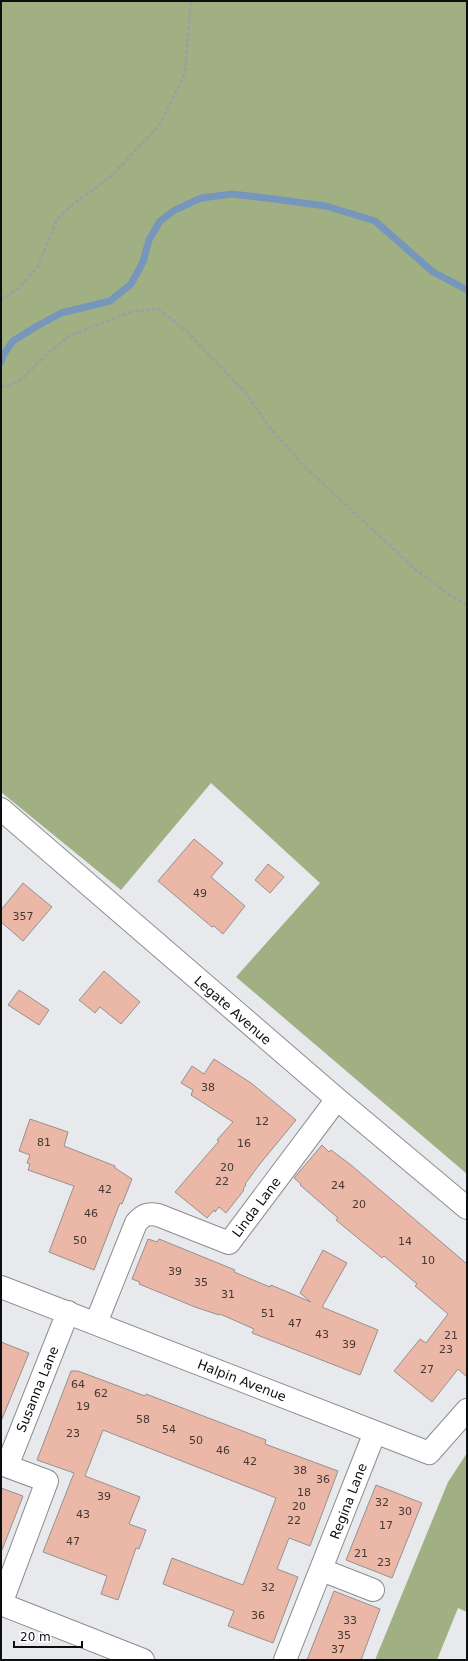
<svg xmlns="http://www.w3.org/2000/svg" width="468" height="1661" viewBox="0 0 468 1661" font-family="'DejaVu Sans',sans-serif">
	<rect width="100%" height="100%" fill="#e8e9ed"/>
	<!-- forest -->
	<path fill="#a1b083" d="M 1,1 L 467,1 L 467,1174 L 236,977 L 320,883 L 211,783 L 121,890 L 1,792 Z
		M 467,1453 L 467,1612 L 458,1608 L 437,1660 L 375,1660 L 448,1482 Z"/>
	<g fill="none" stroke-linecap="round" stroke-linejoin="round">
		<!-- stream -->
		<path stroke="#7796bb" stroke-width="7" d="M 1,362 L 3,355 L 13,341 L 37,326 L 61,313 L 110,301 L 131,284 L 143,262 L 149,240 L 160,221 L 175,210 L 201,198 L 232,194 L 274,199 L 326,206 L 375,221 L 433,272 L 467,290"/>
	</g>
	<!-- building -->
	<path fill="#ebb7a7" stroke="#969190" d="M 194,839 L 223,863 L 211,877 L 245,906 L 223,934 L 214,926 L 212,927 L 158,881 Z
		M 268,864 L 284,877 L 270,893 L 255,880 Z
		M 23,883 L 52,907 L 23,941 L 1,922 L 1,910 Z
		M 104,971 L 140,1002 L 121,1024 L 100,1007 L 95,1013 L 79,1000 Z
		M 19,990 L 49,1010 L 39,1025 L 8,1005 Z
		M 214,1059 L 251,1083 L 296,1120 L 259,1165 L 245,1184 L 246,1185 L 243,1189 L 244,1190 L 226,1213 L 219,1207 L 215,1212 L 214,1210 L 207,1218 L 175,1192 L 219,1141 L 217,1140 L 233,1122 L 191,1095 L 193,1090 L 181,1083 L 192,1066 L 204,1074 Z
		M 30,1119 L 68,1132 L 64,1146 L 115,1166 L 115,1168 L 132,1179 L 122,1204 L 120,1203 L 94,1270 L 49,1252 L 74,1186 L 28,1170 L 30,1164 L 27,1163 L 30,1155 L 19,1151 Z
		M 322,1145 L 329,1152 L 331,1150 L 351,1165 L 467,1264 L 467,1377 L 458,1369 L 432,1402 L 394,1371 L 420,1339 L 426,1343 L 448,1314 L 415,1286 L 417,1284 L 384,1256 L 382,1258 L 336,1220 L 338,1218 L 300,1185 L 301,1184 L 294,1178 Z
		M 148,1239 L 157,1242 L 159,1239 L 235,1270 L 234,1272 L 270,1287 L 271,1285 L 311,1302 L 300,1293 L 323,1250 L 347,1263 L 322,1307 L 378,1330 L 360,1375 L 252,1333 L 254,1329 L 220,1314 L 219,1315 L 195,1307 L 139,1284 L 140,1282 L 132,1279 Z
		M 1,1342 L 29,1353 L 2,1419 L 1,1419 Z
		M 71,1371 L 78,1371 L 145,1396 L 146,1394 L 266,1440 L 265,1444 L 338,1471 L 310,1546 L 289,1538 L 277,1569 L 298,1577 L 273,1643 L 228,1626 L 234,1611 L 163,1584 L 172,1558 L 243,1585 L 276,1498 L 103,1430 L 85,1476 L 140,1497 L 129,1524 L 146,1530 L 139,1549 L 136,1548 L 118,1600 L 101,1594 L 107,1576 L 43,1552 L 74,1473 L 37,1460 Z
		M 376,1485 L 422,1503 L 392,1578 L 346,1560 Z
		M 1,1488 L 23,1496 L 2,1550 L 1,1549 Z
		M 334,1591 L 380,1609 L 361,1660 L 307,1660 Z"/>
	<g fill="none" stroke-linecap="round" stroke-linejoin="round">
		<!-- street casing -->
		<g stroke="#8c8d90" stroke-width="24">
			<path id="street" d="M 1,809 L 337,1099 L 467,1208
				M 1,1287 L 429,1453 L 467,1410
				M 96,1323 L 136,1223 C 143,1215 147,1213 158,1215 L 229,1243 L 337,1099
				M 1,1464 L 47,1481 L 1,1604
				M 7,1466 L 68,1312
				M 322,1570 L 373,1590
				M 285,1660 L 375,1432"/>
		</g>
		<!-- secondary casing -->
		<g stroke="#8c8d90" stroke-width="24">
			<path id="secondary" d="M 1,1604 L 143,1660"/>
		</g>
		<!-- path -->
		<path stroke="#9d9ea1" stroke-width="2.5" stroke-dasharray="4 2" stroke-linecap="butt" d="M 1,300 L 19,288 L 38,266 L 57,219 L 73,204 L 109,178 L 159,126 L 185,73 L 191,1
			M 1,387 L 7,386 L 22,379 L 46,355 L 69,336 L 133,311 L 158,309 L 183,328 L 246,393 L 270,428 L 305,467 L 416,570 L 451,596 L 467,605"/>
		<!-- street -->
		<use href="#street" stroke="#fff" stroke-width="22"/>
		<!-- secondary -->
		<use href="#secondary" stroke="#fff" stroke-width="22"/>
	</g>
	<g text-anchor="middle" stroke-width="3.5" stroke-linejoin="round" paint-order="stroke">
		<!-- number labels -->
		<g font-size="11" fill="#443835">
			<text x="200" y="897">49</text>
			<text x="23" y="920">357</text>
			<text x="208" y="1091">38</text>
			<text x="262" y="1125">12</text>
			<text x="44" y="1146">81</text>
			<text x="244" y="1147">16</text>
			<text x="227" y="1171">20</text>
			<text x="222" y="1185">22</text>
			<text x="338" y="1189">24</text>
			<text x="105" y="1193">42</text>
			<text x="359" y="1208">20</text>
			<text x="91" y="1217">46</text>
			<text x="80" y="1244">50</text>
			<text x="405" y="1245">14</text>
			<text x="428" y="1264">10</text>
			<text x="175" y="1275">39</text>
			<text x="201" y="1286">35</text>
			<text x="228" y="1298">31</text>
			<text x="268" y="1317">51</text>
			<text x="295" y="1327">47</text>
			<text x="322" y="1338">43</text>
			<text x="451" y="1339">21</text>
			<text x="349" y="1348">39</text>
			<text x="446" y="1353">23</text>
			<text x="427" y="1373">27</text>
			<text x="78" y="1388">64</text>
			<text x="101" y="1397">62</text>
			<text x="83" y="1410">19</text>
			<text x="143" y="1423">58</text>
			<text x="169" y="1433">54</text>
			<text x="73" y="1437">23</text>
			<text x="196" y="1444">50</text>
			<text x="223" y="1454">46</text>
			<text x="250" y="1465">42</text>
			<text x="300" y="1474">38</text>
			<text x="323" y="1483">36</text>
			<text x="304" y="1496">18</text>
			<text x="104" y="1500">39</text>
			<text x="382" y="1506">32</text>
			<text x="299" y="1510">20</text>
			<text x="405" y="1515">30</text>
			<text x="83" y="1518">43</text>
			<text x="294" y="1524">22</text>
			<text x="386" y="1529">17</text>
			<text x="73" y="1545">47</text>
			<text x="361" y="1557">21</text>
			<text x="384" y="1566">23</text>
			<text x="268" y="1591">32</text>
			<text x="258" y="1619">36</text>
			<text x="350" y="1624">33</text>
			<text x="344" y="1639">35</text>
			<text x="338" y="1653">37</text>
		</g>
		<!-- street labels -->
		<g font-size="13" fill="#0d0e0f" stroke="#fff">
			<text transform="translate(233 1010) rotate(41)" y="5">Legate Avenue</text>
			<text transform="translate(256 1207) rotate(-53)" y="5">Linda Lane</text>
			<text transform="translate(242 1380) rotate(21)" y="5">Halpin Avenue</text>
			<text transform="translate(37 1389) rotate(-68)" y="5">Susanna Lane</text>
			<text transform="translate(348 1501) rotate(-69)" y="5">Regina Lane</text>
		</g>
	</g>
	<!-- border -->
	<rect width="468" height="1661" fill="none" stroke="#0d0e0f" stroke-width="4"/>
	<!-- scale -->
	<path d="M14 1641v6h68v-6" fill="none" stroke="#0d0e0f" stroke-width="2"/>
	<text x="20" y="1641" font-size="12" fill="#0d0e0f" stroke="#ffffff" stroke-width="3" paint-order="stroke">20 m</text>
</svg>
